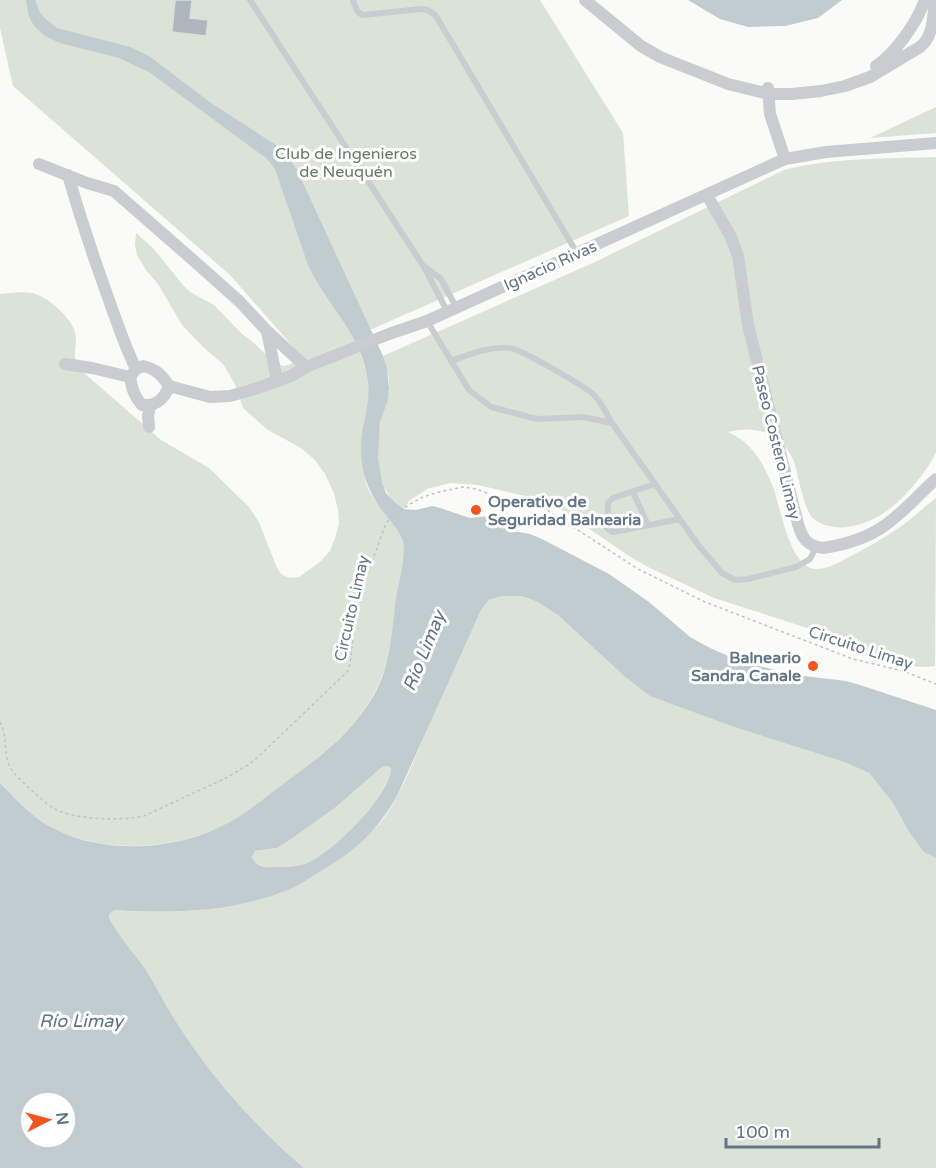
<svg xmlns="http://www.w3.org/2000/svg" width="936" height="1168" viewBox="0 0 936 1168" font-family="'Varela Round',sans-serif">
	<rect width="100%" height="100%" fill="#fafaf7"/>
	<!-- green -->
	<path fill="#dbe2d8" d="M 0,0 L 540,0 L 623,133 L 629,216 L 354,337 C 361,356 369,373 369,394 C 369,405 365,414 364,425 C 363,435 364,447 365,457 C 365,464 364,473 365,480 C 371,503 392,516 401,537 C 401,538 404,545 404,546 C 406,562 399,580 397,595 C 394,616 394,638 388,658 C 372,716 335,745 290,779 C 270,794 249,812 227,824 C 174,851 96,856 44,823 C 27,812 14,797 0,783 L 0,294 C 11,293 22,291 32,293 C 47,296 72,318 75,333 C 79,353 68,352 83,372 L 161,440 L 209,468 L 249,507 L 259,522 L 277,568 L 282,575 L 290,578 L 299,577 L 321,561 L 330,551 L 335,538 L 339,524 L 338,510 L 334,493 L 325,474 L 315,460 L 301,448 L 268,430 L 243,408 L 235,384 L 223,364 L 203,347 L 182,325 L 158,284 L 146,270 L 137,255 L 135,245 L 136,233 L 153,248 L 183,285 L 190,292 L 214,305 L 242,334 L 254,343 L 276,364 L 284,366 L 291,364 L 295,359 L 296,350 L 230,275 L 13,86 L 0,28 Z
		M 936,107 L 936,133 L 870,138 Z
		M 936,157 L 936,452 C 927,473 899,505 879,516 C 867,523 849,529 835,527 C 826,526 817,523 811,516 C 805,507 803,495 800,486 C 798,477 796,467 793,459 C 780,432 755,425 728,432 C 738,437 746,442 753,451 C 762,461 768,475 773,487 C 781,508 789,566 815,569 C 826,570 840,562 849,557 C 867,548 884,538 900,527 C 913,518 924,507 936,498 L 935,666 L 927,667 L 918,667 L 866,655 L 826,634 L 714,598 L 650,568 L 632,558 L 566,513 L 552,505 L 537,499 L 478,485 L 450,483 L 427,489 L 409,501 L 404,509 C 374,491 375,451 381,420 C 383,410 388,399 389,388 C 390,378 386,366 383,356 L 595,262 L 784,170 C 833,157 886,159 936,157 Z
		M 502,596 L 522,596 L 538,602 L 559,616 L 624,676 L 651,696 L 731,726 L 844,762 L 869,773 L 893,803 L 909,832 L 924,851 L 936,858 L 936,1168 L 304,1168 C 255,1126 211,1077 177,1023 C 165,1005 156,985 144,967 C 132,951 119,936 109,918 L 110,913 L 115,910 C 200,916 282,908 350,850 C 364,838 378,828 388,812 C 406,784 417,752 430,722 C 446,684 464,647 481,610 L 489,600 Z
		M 387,766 L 391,768 C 391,795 332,853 307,863 C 298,867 286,867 275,867 C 266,868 256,867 252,858 L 255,851 L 277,848 L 287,842 L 336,807 L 382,767 Z"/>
	<!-- water -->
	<path fill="#c1ccd1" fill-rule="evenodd" d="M 26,0 L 35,0 L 40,13 L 47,20 L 57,28 L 130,47 L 149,56 L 211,103 L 279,147 L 286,154 L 297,170 L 383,356 L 387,368 L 389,388 L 388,399 L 380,423 L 378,458 L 382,482 L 386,493 L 397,504 L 404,509 L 416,510 L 432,506 L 437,507 L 470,518 L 490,516 L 507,530 L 530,534 L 542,539 L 609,574 L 649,602 L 690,637 L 710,648 L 733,658 L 755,665 L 796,675 L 846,681 L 860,685 L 936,710 L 936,858 L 924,852 L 909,832 L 893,803 L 869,773 L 844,762 L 731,726 L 650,696 L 624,676 L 559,616 L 538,602 L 522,596 L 502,596 L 489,600 L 481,610 L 398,794 C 377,832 355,851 318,873 C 309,878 300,885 290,889 C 235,912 173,914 115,910 L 110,913 L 109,918 C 119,936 132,951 144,967 C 156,985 165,1005 177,1023 C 211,1077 255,1126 304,1168 L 0,1168 L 0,783 C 14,797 27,812 44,823 C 96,856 175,852 228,823 C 249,812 268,795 287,781 C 322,755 351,734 374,695 C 391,665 392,631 396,598 C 399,581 404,565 404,548 C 403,533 390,521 381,509 C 375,501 370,491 366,481 C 360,464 360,444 363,427 C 366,412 370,398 368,382 C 362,333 328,308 308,265 L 275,169 L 266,158 L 149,72 L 119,58 L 60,43 L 45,36 L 35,27 L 30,19 L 28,12 ZM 387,766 L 391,768 C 391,795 332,853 307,863 C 298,867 286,867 275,867 C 265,868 256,867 252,857 L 255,851 L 277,848 L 287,842 L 336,807 L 382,767 ZM 30,1102 L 66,1102 L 66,1138 L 30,1138 Z
		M 688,0 L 842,0 L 818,18 L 785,26 L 748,27 L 720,19 Z"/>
	<!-- building -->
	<path fill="#adb7bd" stroke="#dcdcd9" stroke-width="1.5" d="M 175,0 L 192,0 L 190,18 L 208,20 L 206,36 L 172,32 Z"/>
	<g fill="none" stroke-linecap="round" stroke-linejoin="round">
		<!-- path -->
		<path stroke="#c0c3c5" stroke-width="1.5" stroke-dasharray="3 3" stroke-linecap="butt" d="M 0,722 C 8,736 3,753 10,767 C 14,775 22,781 28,787 C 36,794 44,802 53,808 C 73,820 121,821 144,816 L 226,778 L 248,765 L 258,757 L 347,672 L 350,664 L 354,629 L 365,581 L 385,526 L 389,519 L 410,504 L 423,497 L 439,492 L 463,487 L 476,489 L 507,500 L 538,507 L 547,510 L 638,569 L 705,602 L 853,659 L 903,671 L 936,684"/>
		<!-- lane -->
		<path stroke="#c9cdd1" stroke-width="6" d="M 250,0 L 424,267 L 447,311
			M 353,0 C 355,6 356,12 362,15 L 421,9 L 428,10 L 436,16 L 577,253
			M 425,267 L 441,279 L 456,307
			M 427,321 L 469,390 L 491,407 L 537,419 L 583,417 L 612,423
			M 451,361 C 471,354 489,346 510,348 C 520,349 587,387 595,396 C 602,404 607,414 612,423 L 699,546 L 722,573 L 735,580 L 748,579 L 796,567 L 810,559 L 816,547
			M 655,484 L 613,498 L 608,503 L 607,528 L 612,532 L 619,531 L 680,519
			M 633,492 L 648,525"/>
		<!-- street -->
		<path stroke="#c9cdd1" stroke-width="12" d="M 585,0 L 641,46 L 660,57 L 728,84 L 769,94 L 792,94 L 821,91 L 845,86 L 870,77 L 920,47 C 934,36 933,16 935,0
			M 876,66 C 896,53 917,22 925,0
			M 768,88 L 770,114 L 785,159
			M 39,164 L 87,183 L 114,191 L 193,260 L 239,301 L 267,331 L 306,367
			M 68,175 C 79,213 91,250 104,286 C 114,314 123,342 136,369
			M 707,195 L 731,237 L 738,256 L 748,325 L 798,524 C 802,538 807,546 823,548 C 843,545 867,538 884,526 C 903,513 919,494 936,479
			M 267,331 L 277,380
			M 65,364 L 92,368 L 130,377
			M 143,366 C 156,369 162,375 169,386 C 164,400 156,406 142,405 C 134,396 132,389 130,377 L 136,369 Z
			M 169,386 L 210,397 L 230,396 L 255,389 L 291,376 L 306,367 L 389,334 L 427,321 L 785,159 L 826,152 L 936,143
			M 149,427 L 148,416 L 150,406"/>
	</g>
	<!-- markers -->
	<g fill="#f2551f" stroke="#fff" stroke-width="2">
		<circle cx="476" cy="510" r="6"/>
		<circle cx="813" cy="666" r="6"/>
	</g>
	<g text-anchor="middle" stroke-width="6" stroke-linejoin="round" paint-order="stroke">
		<!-- park labels -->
		<g font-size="16" fill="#667b62" stroke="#fff">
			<text x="346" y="159">Club de Ingenieros<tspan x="346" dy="18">de Neuquén</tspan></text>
		</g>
		<!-- street labels -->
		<g font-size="16" fill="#627585" stroke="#fff">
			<text transform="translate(550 265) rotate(-24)" y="6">Ignacio Rivas</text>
			<text transform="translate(777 442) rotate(76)" y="6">Paseo Costero Limay</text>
			<text transform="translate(351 608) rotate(-77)" y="6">Circuito Limay</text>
			<text transform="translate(861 647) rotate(18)" y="6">Circuito Limay</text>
		</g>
		<!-- poi labels -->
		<g font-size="16" font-weight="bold" fill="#627585" stroke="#fff" text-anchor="start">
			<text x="488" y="507">Operativo de<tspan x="488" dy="18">Seguridad Balnearia</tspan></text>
			<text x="801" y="663" text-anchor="end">Balneario<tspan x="801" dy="18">Sandra Canale</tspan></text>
		</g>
		<!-- water labels -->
		<g font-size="18" font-style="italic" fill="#5d747e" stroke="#fff">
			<text transform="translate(424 651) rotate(-68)" y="6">Río Limay</text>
			<text x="81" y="1027">Río Limay</text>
		</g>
	</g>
	<!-- north arrow -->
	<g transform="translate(48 1120) rotate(84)"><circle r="28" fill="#ffffff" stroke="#c0c8ce" stroke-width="1.5"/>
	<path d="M0-4.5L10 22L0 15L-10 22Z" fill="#f2551f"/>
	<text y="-9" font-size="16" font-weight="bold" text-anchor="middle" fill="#627585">N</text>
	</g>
	<!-- scale -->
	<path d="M726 1138v9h153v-9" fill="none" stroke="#627585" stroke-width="3"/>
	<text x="735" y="1138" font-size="18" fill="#627585" stroke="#ffffff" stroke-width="4.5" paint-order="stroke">100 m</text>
</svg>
